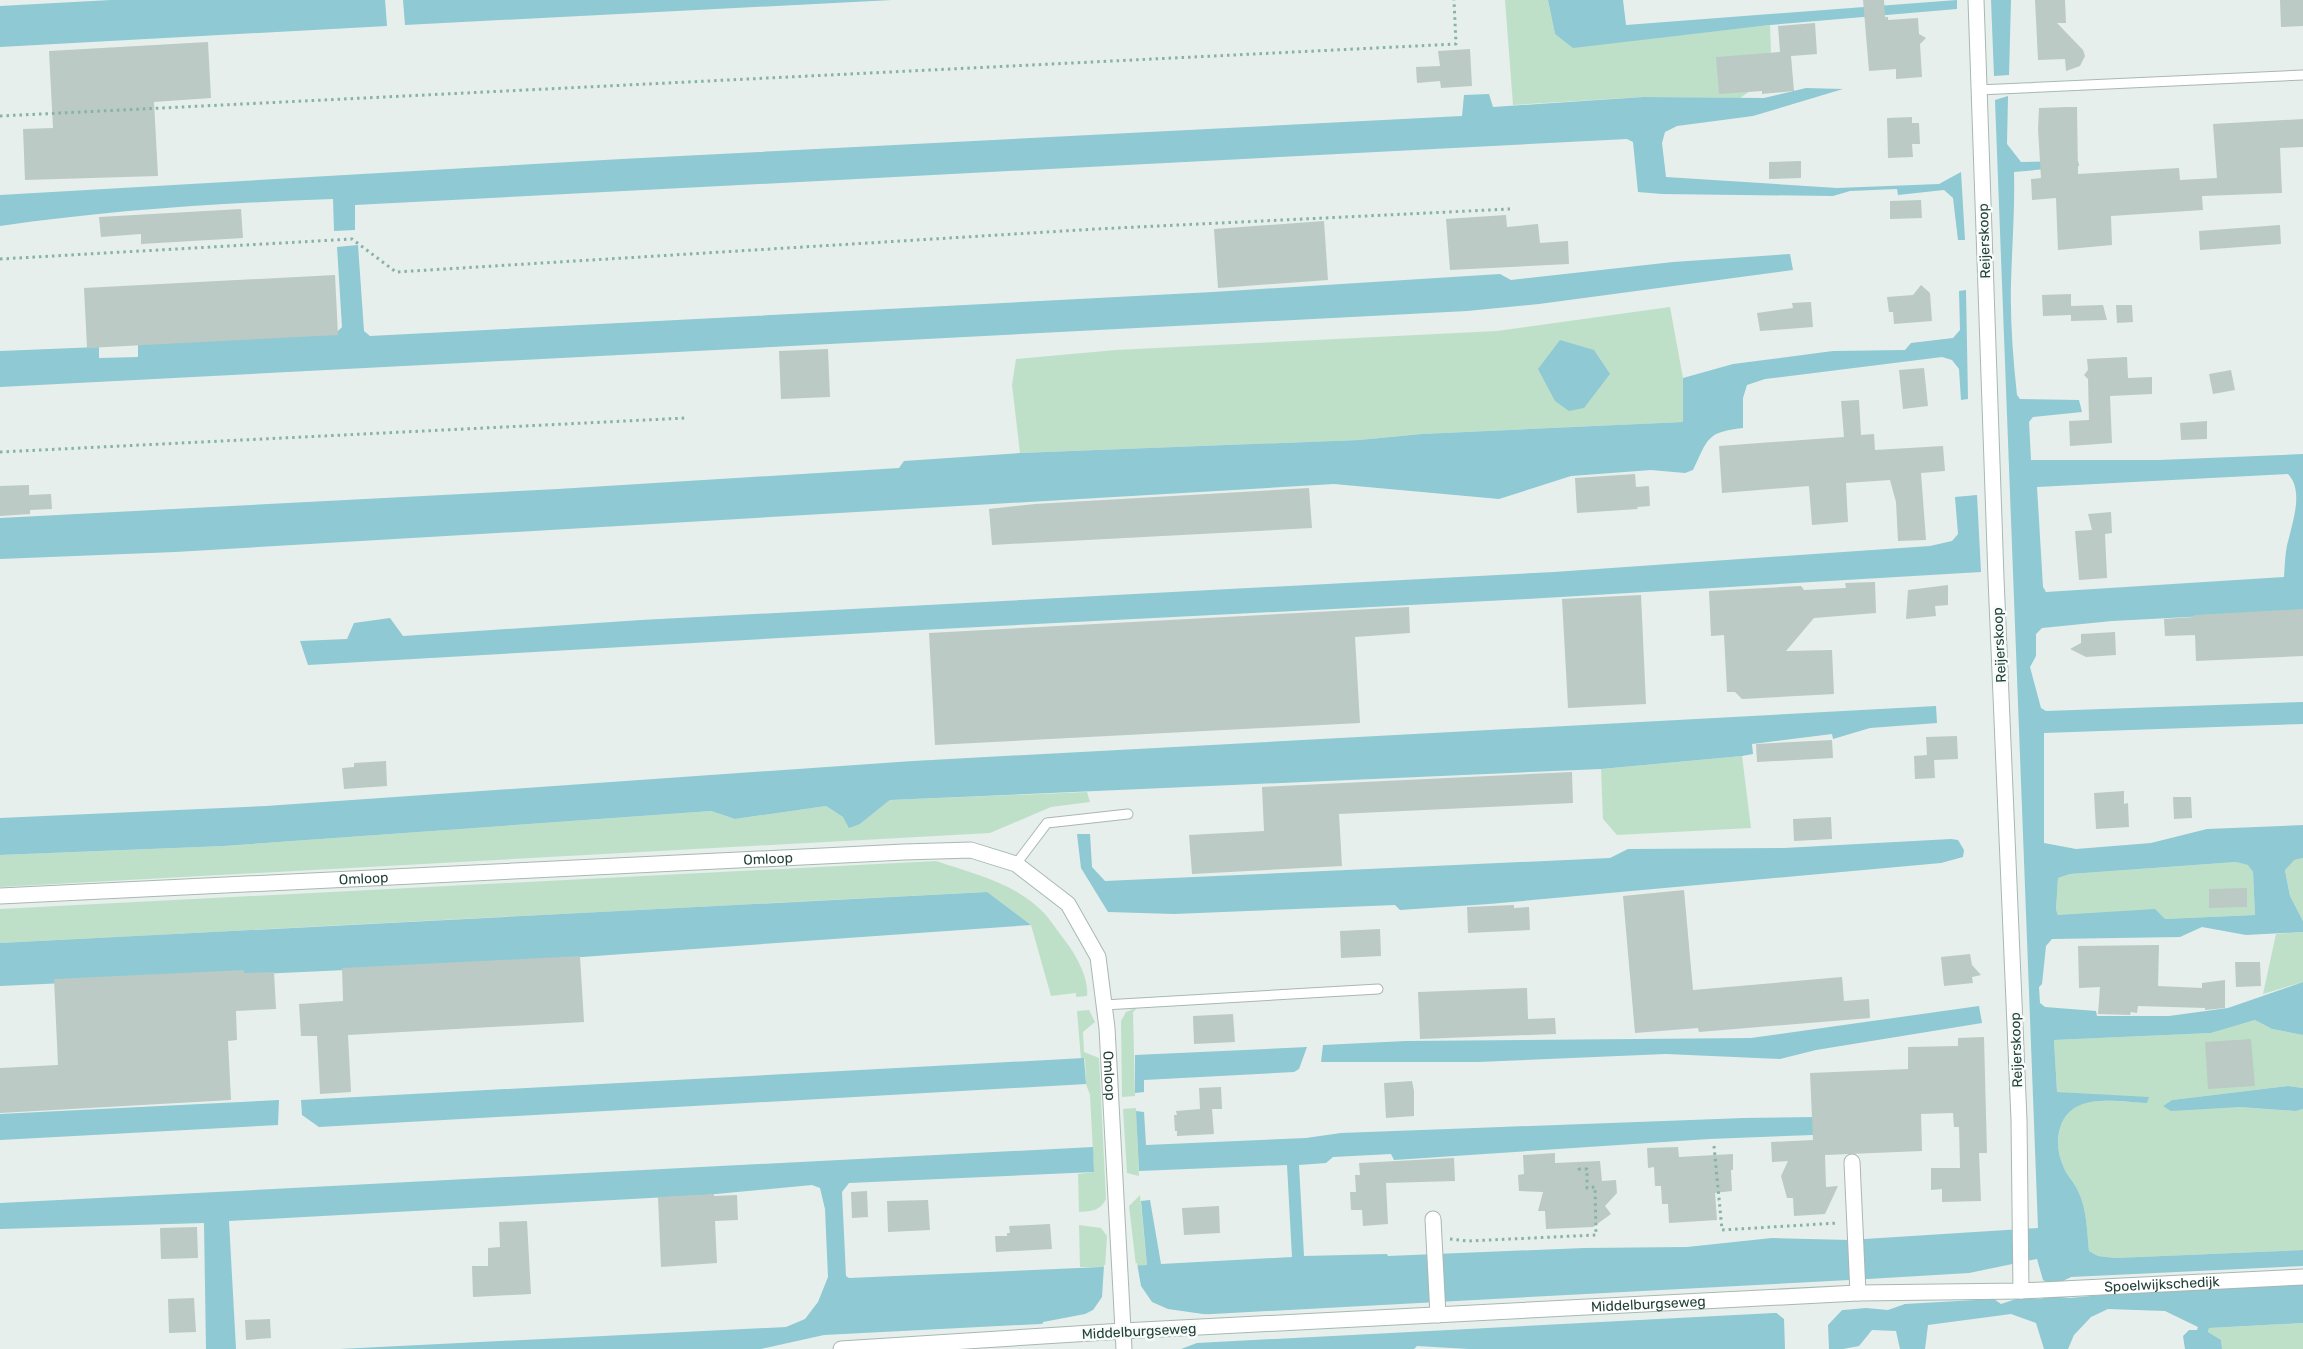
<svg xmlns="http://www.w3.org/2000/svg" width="2303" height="1349" viewBox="0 0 2303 1349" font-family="Rubik,sans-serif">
	<rect width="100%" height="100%" fill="#e6efeb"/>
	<!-- green -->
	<path fill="#bfe0c8" d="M 1505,0 L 1548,0 L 1555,34 L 1573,47 L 1770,25 L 1771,51 L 1765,71 L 1757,86 L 1740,98 L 1643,97 L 1513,105 Z
		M 1670,307 L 1683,378 L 1683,422 L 1422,434 L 1359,440 L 1020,453 L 1012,385 L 1016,359 L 1116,350 L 1497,331 Z
		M 1742,756 L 1751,828 L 1617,835 L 1603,819 L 1601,769 Z
		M 1087,792 L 1090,802 L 1051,807 L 990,833 L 0,887 L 0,855 L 224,846 L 711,811 L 735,819 L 826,806 L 843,817 L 860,824 L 890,800 Z
		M 2303,858 L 2303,921 L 2290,896 L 2285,869 L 2293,860 Z
		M 936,861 C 975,874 1018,884 1046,915 C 1054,925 1061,936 1069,946 C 1078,959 1089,980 1087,996 L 1076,997 L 1076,993 L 1051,996 L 1031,925 L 986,892 L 0,943 L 0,909 Z
		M 2236,862 L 2249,865 L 2253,872 L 2255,915 L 2164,919 L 2058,915 L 2056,911 L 2058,878 L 2070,874 Z
		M 2303,932 L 2303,982 L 2263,994 L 2276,934 Z
		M 1138,1007 L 1133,1012 L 1135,1096 L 1122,1097 L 1121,1021 L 1126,1012 Z
		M 1089,1010 L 1095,1022 L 1083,1032 L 1084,1052 L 1099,1058 L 1106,1199 C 1100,1211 1092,1211 1079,1212 L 1078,1174 L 1094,1172 L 1090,1095 L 1086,1084 L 1085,1059 L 1081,1059 L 1077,1011 Z
		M 2255,1020 L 2272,1029 L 2303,1035 L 2303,1088 L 2288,1086 L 2172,1100 L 2163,1106 L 2239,1107 L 2296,1111 L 2303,1109 L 2303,1250 L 2115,1258 L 2098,1256 L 2089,1251 C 2087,1232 2087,1208 2078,1191 C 2075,1183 2067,1176 2064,1168 C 2058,1155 2056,1141 2060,1128 C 2071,1091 2116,1102 2146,1103 L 2057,1092 L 2054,1040 L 2211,1033 Z
		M 1136,1108 L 1139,1176 L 1127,1173 L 1123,1109 Z
		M 1140,1195 L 1147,1265 L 1136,1266 L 1129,1206 Z
		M 1079,1225 L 1101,1228 L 1107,1236 L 1105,1267 L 1080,1267 Z
		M 2303,1323 L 2303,1349 L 2222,1349 L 2221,1340 L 2208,1332 L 2209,1328 Z"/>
	<!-- water -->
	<path fill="#8ec9d4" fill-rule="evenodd" d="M 111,0 L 385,0 L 387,26 L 0,47 L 0,6 Z
		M 403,0 L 892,0 L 405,25 Z
		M 1548,0 L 1623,0 L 1626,25 L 1957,0 L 1957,9 L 1770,25 L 1573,48 L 1555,34 Z
		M 1991,0 L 2011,0 L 2009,75 L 1994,76 Z
		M 1806,88 L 1843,89 L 1753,116 L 1677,126 L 1665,132 L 1662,143 L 1666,177 L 1837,188 L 1939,184 L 1961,172 L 1965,240 L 1958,240 L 1953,198 L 1944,190 L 1898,195 L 1897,189 L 1850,191 L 1833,196 L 1662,194 L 1638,192 L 1633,142 L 1627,139 L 355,205 L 355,230 L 334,231 L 333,199 C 221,203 111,210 0,226 L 0,195 L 622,159 L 1462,116 L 1464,95 L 1489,94 L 1493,107 L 1643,97 L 1764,98 Z
		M 2008,96 L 2007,144 L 2021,162 L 2078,161 L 2079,166 L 2014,172 C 2015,209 2012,246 2011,283 C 2010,320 2013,358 2017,395 L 2020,399 L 2079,400 L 2082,412 L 2033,417 L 2029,422 L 2031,460 L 2159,460 L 2303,454 L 2303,611 L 2112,621 L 2042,628 L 2036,634 L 2036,656 L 2030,667 L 2041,708 L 2046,711 L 2303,702 L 2303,724 L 2044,733 L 2044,843 L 2076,849 L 2151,843 L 2207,829 L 2303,825 L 2303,858 L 2294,860 L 2285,870 L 2290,896 L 2303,921 L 2303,932 L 2246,935 L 2202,927 L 2180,937 L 2052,939 L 2046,946 L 2042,984 L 2039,987 L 2040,1003 L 2045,1007 L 2096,1011 L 2097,1016 L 2169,1016 L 2228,1008 L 2303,982 L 2303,1035 L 2272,1029 L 2255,1020 L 2211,1033 L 2054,1040 L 2057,1092 L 2149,1097 L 2147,1103 C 2117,1102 2071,1091 2060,1128 C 2056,1141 2058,1155 2064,1168 C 2067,1176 2075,1183 2078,1191 C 2087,1208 2087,1232 2089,1251 L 2098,1256 L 2115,1258 L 2303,1250 L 2303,1266 L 2071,1277 C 2061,1282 2053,1287 2043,1280 L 2037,1259 L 1969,1273 L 1868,1279 L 1194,1315 L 1160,1308 L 1092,1312 L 1088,1315 L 1040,1324 L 824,1335 L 761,1349 L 339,1349 L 786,1327 L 805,1319 L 818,1302 L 828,1277 L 825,1209 L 820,1188 L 812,1185 L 705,1195 L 229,1221 L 236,1349 L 206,1349 L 204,1223 L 0,1229 L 0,1203 L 1093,1147 L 1094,1172 L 849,1183 L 842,1192 L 846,1276 L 849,1278 L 1147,1265 L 1141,1201 L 1150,1200 L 1161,1264 L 1292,1257 L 1287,1165 L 1139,1171 L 1136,1111 L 1144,1112 L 1146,1145 L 1306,1138 L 1341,1133 L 1475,1128 L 1744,1118 L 1895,1116 L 1839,1134 L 1709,1139 L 1394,1160 L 1391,1154 L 1333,1157 L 1326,1163 L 1299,1165 L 1304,1256 L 1387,1254 L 1388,1256 L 1584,1248 L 1687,1247 L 1772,1238 L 1849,1240 L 2038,1228 L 1995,100 ZM 2288,474 C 2303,490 2294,517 2289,538 C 2285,550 2285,565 2284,577 L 2046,592 L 2043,587 L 2037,487 ZM 2236,862 L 2248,865 L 2253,872 L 2255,915 L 2165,919 L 2155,909 L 2058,915 L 2056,910 L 2058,878 L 2070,874 Z
		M 358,245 L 364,331 L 370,336 L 1213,292 L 1500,274 L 1511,280 L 1673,262 L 1790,254 L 1793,270 L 1539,304 L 1467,311 L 0,387 L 0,351 L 99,347 L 99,358 L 138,357 L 138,344 L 336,333 L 342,327 L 337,247 Z
		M 1966,290 L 1968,399 L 1961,400 L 1959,369 L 1952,360 L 1942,357 L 1765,379 L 1747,385 L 1743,398 L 1743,428 C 1706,432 1708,439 1693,470 L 1685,473 L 1651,470 L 1571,476 L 1499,499 L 1334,484 L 175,552 L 0,559 L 0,518 L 558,489 L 899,468 L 904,461 L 1020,453 L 1359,440 L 1422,434 L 1683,422 L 1683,378 L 1733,364 L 1833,351 L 1905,350 L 1911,343 L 1953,338 L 1960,330 L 1959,291 Z
		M 1560,340 L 1594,350 L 1610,374 L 1584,408 L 1569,411 L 1555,401 L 1538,369 Z
		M 1977,495 L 1981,572 L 1527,599 L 920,630 L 308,665 L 300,641 L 347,639 L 354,623 L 390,618 L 403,636 L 641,620 L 1554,572 L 1930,546 L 1952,541 L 1958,534 L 1955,497 Z
		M 1936,706 L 1937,723 L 1870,728 L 1833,739 L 1832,734 L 1752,744 L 1753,754 L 1742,756 L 1601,769 L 890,800 L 860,824 L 849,828 L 843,817 L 826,806 L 735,819 L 711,811 L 224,846 L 0,855 L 0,818 L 266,806 L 913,761 Z
		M 1077,834 L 1090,834 L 1092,867 L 1105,881 L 1610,858 L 1628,849 L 1784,848 L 1951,839 L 1958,840 L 1964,850 L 1963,857 L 1941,863 L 1489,904 L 1400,910 L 1395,905 L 1174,914 L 1108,912 L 1081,868 Z
		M 987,892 L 1031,925 L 496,963 L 0,986 L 0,943 Z
		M 1979,1006 L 1982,1023 L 1816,1050 L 1780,1059 L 1666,1054 L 1478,1062 L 1321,1062 L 1323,1045 L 1406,1041 L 1751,1038 Z
		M 1307,1047 L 1299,1069 L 1294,1072 L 1144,1080 L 1144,1092 L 1135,1093 L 1135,1055 Z
		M 1084,1058 L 1086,1084 L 319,1127 L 302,1115 L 301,1100 Z
		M 2288,1086 L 2303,1088 L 2303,1109 L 2296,1111 L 2239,1107 L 2171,1111 L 2163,1106 L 2172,1100 Z
		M 279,1100 L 278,1125 L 0,1140 L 0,1114 Z
		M 2303,1282 L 2303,1323 L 2209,1328 L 2208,1332 L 2221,1340 L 2222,1349 L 2185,1349 L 2183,1336 L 2189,1330 L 2197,1330 L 2198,1327 L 2165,1311 L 2108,1309 L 2091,1317 L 2074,1335 L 2068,1349 L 2044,1349 L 2036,1323 L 2011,1314 L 1928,1325 L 1925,1349 L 1900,1349 L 1896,1331 L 1872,1330 L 1859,1346 L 1843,1349 L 1469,1349 L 1417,1346 L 1414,1349 L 1181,1349 L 1197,1343 L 1774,1313 L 1810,1313 L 1866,1308 L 1888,1310 L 1905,1304 L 1994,1299 L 2001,1304 L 2019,1298 L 2040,1299 L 2051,1296 L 2070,1298 L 2122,1293 Z"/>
	<!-- pier -->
	<path fill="#e6efeb" d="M 1137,1263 L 1141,1286 L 1152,1302 L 1168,1309 L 1210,1315 L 1210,1317 L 1194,1318 L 1160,1311 L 1093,1314 L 1088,1318 L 1043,1326 L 1043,1322 L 1085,1314 L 1093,1310 L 1102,1297 L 1104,1265 Z
		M 1844,1308 L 1828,1325 L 1829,1349 L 1785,1349 L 1784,1319 L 1774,1311 L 1810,1311 Z"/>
	<!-- building -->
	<path fill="#bbcac4" d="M 1863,0 L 1884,0 L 1885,17 L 1888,17 L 1888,20 L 1918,18 L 1919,34 L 1926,38 L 1920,44 L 1922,77 L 1896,79 L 1896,69 L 1869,71 Z
		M 2035,0 L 2065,0 L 2066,23 L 2057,23 L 2083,50 L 2085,56 L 2080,66 L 2066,71 L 2065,59 L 2038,60 Z
		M 2280,0 L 2303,0 L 2303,26 L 2281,27 Z
		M 1815,23 L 1817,54 L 1791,56 L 1794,91 L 1762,94 L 1762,91 L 1719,94 L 1716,57 L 1780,52 L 1778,26 Z
		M 208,42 L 211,98 L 154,102 L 158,176 L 25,180 L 23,129 L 53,128 L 49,51 Z
		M 1470,49 L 1472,86 L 1441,88 L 1440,81 L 1417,83 L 1416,67 L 1440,66 L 1438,51 Z
		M 2067,107 L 2077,107 L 2078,174 L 2179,168 L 2180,180 L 2217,178 L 2213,124 L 2303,119 L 2303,147 L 2280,148 L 2282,193 L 2202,196 L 2203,210 L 2111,216 L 2112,245 L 2058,250 L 2056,198 L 2032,200 L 2031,179 L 2041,178 L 2038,129 L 2039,108 Z
		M 1912,117 L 1912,123 L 1919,123 L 1920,144 L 1912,144 L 1913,157 L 1888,158 L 1887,118 Z
		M 1801,161 L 1801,178 L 1769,179 L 1769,162 Z
		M 1921,200 L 1922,218 L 1890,219 L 1890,201 Z
		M 241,209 L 243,238 L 141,244 L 141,234 L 101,237 L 99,217 Z
		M 1506,215 L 1507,227 L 1538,224 L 1540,243 L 1568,241 L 1569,264 L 1450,270 L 1446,219 Z
		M 1324,221 L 1328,280 L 1218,288 L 1214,229 Z
		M 2280,225 L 2281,244 L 2200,250 L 2199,231 Z
		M 335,275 L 338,335 L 87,348 L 84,288 Z
		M 1921,285 L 1930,293 L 1932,321 L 1894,324 L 1893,312 L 1889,312 L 1887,297 L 1913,295 Z
		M 2071,294 L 2071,306 L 2103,305 L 2107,320 L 2071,321 L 2071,315 L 2043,316 L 2042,295 Z
		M 1811,302 L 1813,327 L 1760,331 L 1757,313 L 1793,308 L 1792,303 Z
		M 2116,305 L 2132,305 L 2133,322 L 2117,323 Z
		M 828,349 L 830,397 L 781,399 L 779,351 Z
		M 2127,357 L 2128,378 L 2152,377 L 2152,394 L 2110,396 L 2112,443 L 2070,446 L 2069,421 L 2089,420 L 2088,379 L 2084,375 L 2088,370 L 2087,359 Z
		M 1924,368 L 1928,406 L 1903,409 L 1899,370 Z
		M 2231,370 L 2235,390 L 2213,394 L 2209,374 Z
		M 1859,400 L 1861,435 L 1874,434 L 1875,450 L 1943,446 L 1945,471 L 1921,473 L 1926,540 L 1898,541 L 1896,502 L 1890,480 L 1846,483 L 1848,522 L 1812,525 L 1809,486 L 1722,493 L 1719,446 L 1844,437 L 1841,401 Z
		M 2207,421 L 2207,439 L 2181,440 L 2180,423 Z
		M 1635,474 L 1636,487 L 1649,486 L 1650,506 L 1637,507 L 1638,509 L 1577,513 L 1575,478 Z
		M 29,485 L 29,495 L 51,494 L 52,509 L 30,510 L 30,514 L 0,516 L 0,486 Z
		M 1309,488 L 1312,528 L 992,545 L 989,509 L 1035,504 Z
		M 2111,512 L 2112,533 L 2105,534 L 2107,578 L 2079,580 L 2075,531 L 2092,530 L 2088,514 Z
		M 1875,582 L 1876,613 L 1814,618 L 1786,651 L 1832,650 L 1834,694 L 1742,699 L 1735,692 L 1727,692 L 1724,635 L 1711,636 L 1709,591 L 1801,586 L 1804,590 L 1846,588 L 1845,583 Z
		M 1948,585 L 1948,605 L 1935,606 L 1936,616 L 1906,619 L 1908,590 Z
		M 1641,595 L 1646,704 L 1568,708 L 1562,599 Z
		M 1409,607 L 1410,633 L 1355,637 L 1360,723 L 935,745 L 929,633 Z
		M 2303,609 L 2303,656 L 2196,661 L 2195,635 L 2165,636 L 2164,619 L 2194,617 L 2194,615 Z
		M 2115,632 L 2116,655 L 2086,657 L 2070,649 L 2081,643 L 2081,634 Z
		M 1957,736 L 1958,759 L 1934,760 L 1935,778 L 1915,779 L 1914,756 L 1927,755 L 1926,737 Z
		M 1832,740 L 1833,758 L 1757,762 L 1756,744 Z
		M 386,761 L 387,786 L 344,789 L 342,768 L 354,767 L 354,763 Z
		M 1572,772 L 1573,803 L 1339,814 L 1342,866 L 1192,874 L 1189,835 L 1264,831 L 1262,787 Z
		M 2124,791 L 2124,804 L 2128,803 L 2129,827 L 2096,829 L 2094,793 Z
		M 2173,797 L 2191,797 L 2192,818 L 2174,819 Z
		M 1831,817 L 1832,839 L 1794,841 L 1793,819 Z
		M 2247,888 L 2247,907 L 2209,908 L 2209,889 Z
		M 1684,890 L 1693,990 L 1842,977 L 1844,1001 L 1869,999 L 1870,1018 L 1699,1032 L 1698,1028 L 1635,1033 L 1623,896 Z
		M 1514,905 L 1514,908 L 1529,907 L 1530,930 L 1468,933 L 1467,907 Z
		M 1380,929 L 1381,956 L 1341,958 L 1340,931 Z
		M 2159,945 L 2158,986 L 2202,988 L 2202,983 L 2225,980 L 2225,1008 L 2205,1010 L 2205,1008 L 2138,1006 L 2137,1013 L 2131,1012 L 2130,1015 L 2098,1014 L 2100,987 L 2079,988 L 2078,946 Z
		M 1970,954 L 1972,965 L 1981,975 L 1972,977 L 1973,983 L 1944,986 L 1941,957 Z
		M 580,956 L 584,1022 L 348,1035 L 351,1092 L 320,1094 L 317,1036 L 301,1036 L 299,1004 L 343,1001 L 342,968 Z
		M 2235,962 L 2260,962 L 2261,986 L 2236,987 Z
		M 244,970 L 244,973 L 274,972 L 276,1009 L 236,1011 L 237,1040 L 228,1041 L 231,1100 L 0,1113 L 0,1068 L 58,1065 L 54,979 Z
		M 1527,988 L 1528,1019 L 1555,1018 L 1556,1034 L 1420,1039 L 1418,992 Z
		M 1233,1014 L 1235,1042 L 1194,1044 L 1193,1016 Z
		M 1984,1037 L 1987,1153 L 1979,1153 L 1981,1201 L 1942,1202 L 1942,1189 L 1931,1190 L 1931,1168 L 1960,1168 L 1959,1127 L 1954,1127 L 1953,1113 L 1921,1114 L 1922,1151 L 1825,1155 L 1826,1187 L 1838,1186 L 1825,1214 L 1794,1216 L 1793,1198 L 1787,1198 L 1781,1176 L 1788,1161 L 1772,1162 L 1771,1142 L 1813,1140 L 1810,1073 L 1908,1069 L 1908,1047 L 1958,1046 L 1958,1038 Z
		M 2251,1039 L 2255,1086 L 2208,1089 L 2205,1042 Z
		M 1412,1081 L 1414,1091 L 1414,1116 L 1386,1118 L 1384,1083 Z
		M 1221,1087 L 1222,1109 L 1212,1109 L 1214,1134 L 1177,1136 L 1177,1131 L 1175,1131 L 1174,1115 L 1177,1115 L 1176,1111 L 1200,1109 L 1199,1088 Z
		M 1678,1147 L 1679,1157 L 1733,1154 L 1733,1170 L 1731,1170 L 1732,1191 L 1715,1193 L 1717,1220 L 1669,1223 L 1668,1204 L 1662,1204 L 1661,1186 L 1655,1186 L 1654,1167 L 1648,1168 L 1647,1148 Z
		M 1555,1153 L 1555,1163 L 1600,1161 L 1602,1181 L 1616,1180 L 1617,1193 L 1605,1206 L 1611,1214 L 1593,1227 L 1546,1229 L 1545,1211 L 1538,1211 L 1543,1192 L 1519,1191 L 1518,1175 L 1524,1174 L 1523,1155 Z
		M 1454,1158 L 1455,1181 L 1386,1183 L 1388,1224 L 1363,1226 L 1362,1210 L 1351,1210 L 1350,1192 L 1356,1192 L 1355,1175 L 1360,1175 L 1359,1163 Z
		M 867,1191 L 868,1217 L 852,1218 L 851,1192 Z
		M 714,1194 L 714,1196 L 737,1195 L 738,1220 L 715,1221 L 717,1263 L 661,1267 L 658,1197 Z
		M 928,1200 L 930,1230 L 888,1232 L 887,1201 Z
		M 1219,1206 L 1220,1233 L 1184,1235 L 1182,1208 Z
		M 527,1221 L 531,1294 L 473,1297 L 472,1266 L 488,1266 L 488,1248 L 500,1247 L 499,1222 Z
		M 1050,1224 L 1052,1249 L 996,1252 L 995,1236 L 1007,1236 L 1007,1233 L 1010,1233 L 1009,1226 Z
		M 197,1227 L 198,1258 L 161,1259 L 160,1228 Z
		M 194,1298 L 196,1332 L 169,1333 L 168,1299 Z
		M 270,1319 L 271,1338 L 246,1340 L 245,1320 Z"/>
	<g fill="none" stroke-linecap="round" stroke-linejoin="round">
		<!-- service casing -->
		<g stroke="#a8b8b2" stroke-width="11">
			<path id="service" d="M 1978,90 L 2303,75
				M 1016,864 L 1047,823 L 1128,814
				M 1104,1005 L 1378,989"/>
		</g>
		<!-- minor casing -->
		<g stroke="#a8b8b2" stroke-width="17">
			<g id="minor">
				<path d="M 1852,1162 L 1858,1293"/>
				<path d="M 1433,1219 L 1438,1315"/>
				<path id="s1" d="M 2021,1291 L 2303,1277"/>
				<path d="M 841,1349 L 1123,1331"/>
			</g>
		</g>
		<!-- tertiary casing -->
		<g stroke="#a8b8b2" stroke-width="17">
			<g id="tertiary">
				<path id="s2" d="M 0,896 L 904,852 L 971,850 L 1016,864 L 1068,904 L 1098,957 L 1107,1028 L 1124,1349"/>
				<path id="s3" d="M 1123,1331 L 1858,1293 L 2021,1291 L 2019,1120 L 1996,578 L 1976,0"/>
			</g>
		</g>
		<!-- path -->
		<path stroke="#86b3a5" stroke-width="3" stroke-dasharray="2.5 4" stroke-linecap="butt" d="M 0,116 L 1456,44 L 1454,0
			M 0,259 L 352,239 L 396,272 L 1096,229 L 1510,209
			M 0,452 L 686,418
			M 1714,1146 L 1722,1230 L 1838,1223
			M 1450,1239 L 1468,1241 L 1596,1235 L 1595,1187 L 1587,1188 L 1587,1169 L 1579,1169 L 1579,1164"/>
		<!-- service -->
		<use href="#service" stroke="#fff" stroke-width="9"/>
		<!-- minor -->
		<use href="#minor" stroke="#fff" stroke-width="15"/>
		<!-- tertiary -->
		<use href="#tertiary" stroke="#fff" stroke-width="15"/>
	</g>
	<g text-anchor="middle" stroke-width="5" stroke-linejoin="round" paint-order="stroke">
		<!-- street labels -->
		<g font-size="14" fill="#24423a" stroke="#f7fbf9">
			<text transform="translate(1984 241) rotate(-92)" y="5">Reijerskoop</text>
			<text transform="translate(1999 645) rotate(-93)" y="5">Reijerskoop</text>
			<text dy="5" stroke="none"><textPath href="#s2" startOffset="769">Omloop</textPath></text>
			<text dy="5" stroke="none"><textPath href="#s2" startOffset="364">Omloop</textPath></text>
			<text transform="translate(2016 1050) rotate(-92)" y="5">Reijerskoop</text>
			<text dy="5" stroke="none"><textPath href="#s2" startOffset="1265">Omloop</textPath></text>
			<text dy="5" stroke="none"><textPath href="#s1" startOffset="141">Spoelwijkschedijk</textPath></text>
			<text dy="5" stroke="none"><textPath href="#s3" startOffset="526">Middelburgseweg</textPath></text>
			<text transform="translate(1139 1331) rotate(-3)" y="5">Middelburgseweg</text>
		</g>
	</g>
</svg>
